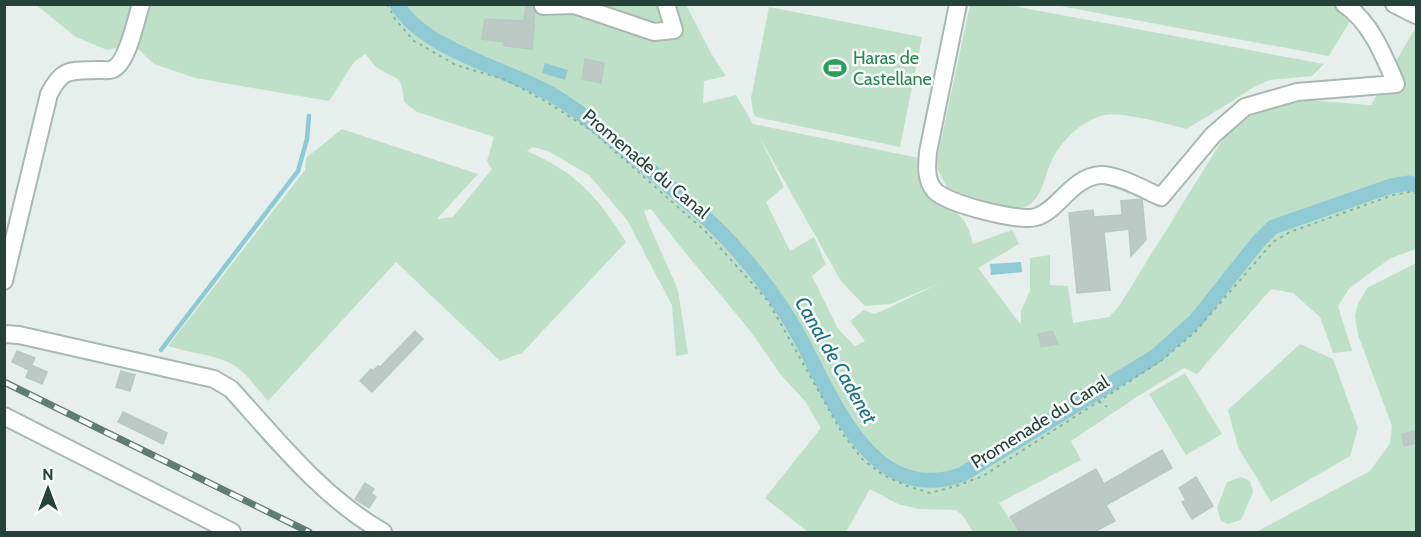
<svg xmlns="http://www.w3.org/2000/svg" width="1421" height="537" viewBox="0 0 1421 537" font-family="Cabin,sans-serif">
	<rect width="100%" height="100%" fill="#e6efeb"/>
	<!-- green -->
	<path fill="#bfe0c8" fill-rule="evenodd" d="M 1335,4 L 1353,16 L 1329,56 L 1055,5 Z
		M 36,5 L 132,5 L 120,47 L 107,50 L 76,37 Z
		M 149,5 L 686,5 L 711,53 L 726,76 L 704,81 L 703,103 L 736,95 L 753,124 L 919,158 C 915,197 937,196 959,215 C 968,223 970,234 973,244 L 1012,230 L 1019,244 L 978,268 L 1021,325 L 1021,311 L 1030,291 L 1030,258 L 1050,255 L 1050,285 L 1068,286 L 1073,323 L 1109,317 L 1119,306 L 1229,129 C 1243,120 1256,109 1273,105 C 1304,97 1340,103 1371,105 L 1414,30 L 1416,31 L 1416,249 L 1391,258 L 1371,272 L 1349,289 L 1338,306 L 1352,351 L 1333,353 L 1320,317 L 1293,293 L 1271,289 L 1197,374 L 1184,368 L 1140,395 L 1071,441 L 1081,460 L 999,503 L 1018,532 L 973,532 L 963,516 L 956,510 L 919,509 L 898,504 L 870,489 L 846,532 L 808,532 L 765,498 L 821,428 L 805,401 L 781,375 L 748,328 L 683,250 L 651,209 L 644,211 L 648,222 L 678,290 L 688,354 L 676,356 L 672,305 L 627,220 L 589,175 L 548,151 L 532,147 L 527,151 C 576,172 599,198 626,242 L 522,353 L 500,361 L 396,262 L 268,401 C 259,391 244,370 232,364 C 214,354 188,353 168,346 L 305,170 L 306,158 L 342,129 L 478,174 L 437,219 L 453,217 L 492,169 L 487,161 L 494,137 L 417,112 L 404,102 C 401,73 400,82 379,69 C 374,66 370,59 365,54 L 354,62 L 329,101 L 195,78 L 154,64 L 137,48 ZM 760,138 L 841,281 L 865,306 L 890,304 L 938,284 L 882,311 L 874,314 L 864,310 L 850,321 L 865,341 L 855,346 L 838,329 L 812,276 L 826,264 L 814,237 L 790,251 L 766,202 L 784,187 Z
		M 970,5 L 1008,5 L 1324,64 L 1312,76 L 1270,80 L 1256,86 L 1187,129 C 1166,124 1126,112 1105,115 C 1083,119 1060,142 1051,162 C 1045,175 1041,204 1023,207 C 1005,209 966,195 948,189 L 938,170 L 937,159 Z
		M 769,7 L 922,37 L 900,147 L 756,117 L 753,113 L 751,98 Z
		M 1416,263 L 1416,532 L 1256,532 L 1370,471 L 1390,443 L 1392,426 L 1358,335 L 1355,316 L 1358,304 L 1367,288 Z
		M 1300,344 L 1333,359 L 1358,428 L 1350,456 L 1271,502 L 1238,447 L 1228,410 Z
		M 1185,373 L 1222,434 L 1186,455 L 1149,394 Z
		M 1241,477 L 1250,481 L 1253,492 L 1241,520 L 1228,524 L 1221,521 L 1217,508 L 1227,482 Z"/>
	<!-- water -->
	<path fill="#8ec9d4" d="M 545,63 L 568,70 L 565,80 L 542,73 Z
		M 1021,262 L 1022,272 L 991,275 L 990,264 Z"/>
	<g fill="none" stroke-linecap="round" stroke-linejoin="round">
		<!-- stream -->
		<path stroke="#8ec9d4" stroke-width="4.5" d="M 161,350 L 298,171 L 307,139 L 309,116"/>
		<!-- canal -->
		<path stroke="#8ec9d4" stroke-width="15" d="M 397,4 C 421,48 508,70 551,94 C 582,112 610,137 638,160 C 672,189 709,217 738,251 C 761,277 782,305 799,336 C 833,398 871,508 963,474 L 1156,356 L 1196,320 L 1258,242 L 1273,227 L 1391,186 L 1409,183 L 1416,185"/>
	</g>
	<!-- building -->
	<path fill="#bbcac4" stroke="#b8c9c2" stroke-width="1.5" d="M 526,4 L 533,4 L 535,12 L 532,49 L 504,46 L 504,42 L 482,39 L 485,19 L 524,21 Z
		M 585,59 L 604,63 L 601,83 L 582,79 Z
		M 1142,199 L 1146,240 L 1131,256 L 1129,229 L 1104,232 L 1110,290 L 1077,293 L 1069,213 L 1093,210 L 1094,217 L 1122,215 L 1121,201 Z
		M 415,331 L 423,339 L 372,392 L 360,381 L 371,369 L 373,371 L 378,366 L 380,367 Z
		M 1052,331 L 1058,344 L 1041,347 L 1038,334 Z
		M 17,351 L 35,358 L 29,370 L 12,362 Z
		M 31,365 L 47,372 L 42,384 L 26,377 Z
		M 121,371 L 135,375 L 130,391 L 116,387 Z
		M 123,412 L 167,433 L 163,444 L 118,422 Z
		M 1416,431 L 1416,443 L 1404,446 L 1402,434 Z
		M 1162,450 L 1172,468 L 1106,505 L 1115,521 L 1094,532 L 1019,532 L 1010,517 L 1096,469 L 1104,484 Z
		M 1196,477 L 1213,506 L 1192,519 L 1182,502 L 1186,500 L 1179,488 Z
		M 365,483 L 374,489 L 371,493 L 376,497 L 369,508 L 355,499 Z"/>
	<g fill="none" stroke-linecap="round" stroke-linejoin="round">
		<!-- minor casing -->
		<g stroke="#a8b8b2" stroke-width="20">
			<path id="minor" d="M 958,4 L 928,152 C 927,165 925,180 935,191 C 948,204 1019,222 1036,217 C 1058,211 1072,177 1100,175 C 1117,174 1145,190 1161,197 L 1213,135 L 1245,107 L 1297,92 L 1396,84 C 1384,56 1371,22 1344,4
				M 1394,4 L 1416,15
				M 543,6 L 574,5 L 654,32 L 674,30 L 666,4
				M 4,281 L 49,94 C 63,67 71,71 99,70 C 103,70 110,71 113,69 C 128,62 136,19 141,4
				M 4,334 L 19,335 L 214,379 L 231,389 C 278,441 322,497 383,532
				M 4,416 L 232,532"/>
		</g>
		<!-- path -->
		<path stroke="#86b3a5" stroke-width="2" stroke-dasharray="3 4.5" stroke-linecap="butt" d="M 387,4 L 395,19 L 414,41 L 456,65 L 506,80 L 547,102 L 592,131 L 705,231 L 768,301 L 842,433 L 863,460 L 885,476 L 907,486 L 930,493 L 959,485 L 983,476 L 1161,361 L 1195,332 L 1273,242 L 1290,232 L 1393,195 L 1409,192 L 1416,193"/>
		<!-- minor -->
		<use href="#minor" stroke="#fff" stroke-width="16"/>
		<!-- rail casing -->
		<g stroke="#5f7d75" stroke-width="7">
			<path id="rail" d="M 4,382 L 309,532"/>
		</g>
		<!-- rail -->
		<use href="#rail" stroke="#f7fbf9" stroke-width="4.5" stroke-dasharray="14" stroke-linecap="butt"/>
		<!-- path-bridge -->
		<path stroke="#86b3a5" stroke-width="2" stroke-dasharray="3 4.5" stroke-linecap="butt" d="M 1080,389 L 1107,407"/>
	</g>
	<!-- icons -->
	<defs>
		<g id="stadium-bare" transform="scale(1.8)"><path d="M0-5a6.5 5 0 1 0 0 10a6.5 5 0 1 0 0-10ZM-3.5-1.8h7v3.6h-7Z" fill="#2e9e5b" stroke="#f7fbf9" stroke-width="2.5" paint-order="stroke"/></g>
	</defs>
	<g fill-rule="evenodd">
		<use href="#stadium-bare" x="835" y="68"/>
	</g>
	<g text-anchor="middle" stroke-width="5" stroke-linejoin="round" paint-order="stroke">
		<!-- leisure labels -->
		<g font-size="18" fill="#27864d" stroke="#f7fbf9" text-anchor="start">
			<text x="853" y="64">Haras de<tspan x="853" dy="21">Castellane</tspan></text>
		</g>
		<!-- street labels -->
		<g font-size="18" fill="#24423a" stroke="#f7fbf9">
			<text transform="translate(646 164) rotate(40)" y="6">Promenade du Canal</text>
			<text transform="translate(1040 422) rotate(-32)" y="6">Promenade du Canal</text>
		</g>
		<!-- water labels -->
		<g font-size="20" font-style="italic" fill="#1c6f80" stroke="#f7fbf9">
			<text transform="translate(836 360) rotate(60)" y="7">Canal de Cadenet</text>
		</g>
	</g>
	<!-- border -->
	<rect width="1421" height="537" fill="none" stroke="#24423a" stroke-width="12"/>
	<!-- north arrow -->
	<g transform="translate(48 489)" stroke="#f7fbf9" stroke-width="4.5" paint-order="stroke">
	<path d="M0-4.5L10 22L0 15L-10 22Z" fill="#24423a"/>
	<text y="-9" font-size="16" font-weight="bold" text-anchor="middle" fill="#24423a">N</text>
	</g>
</svg>
